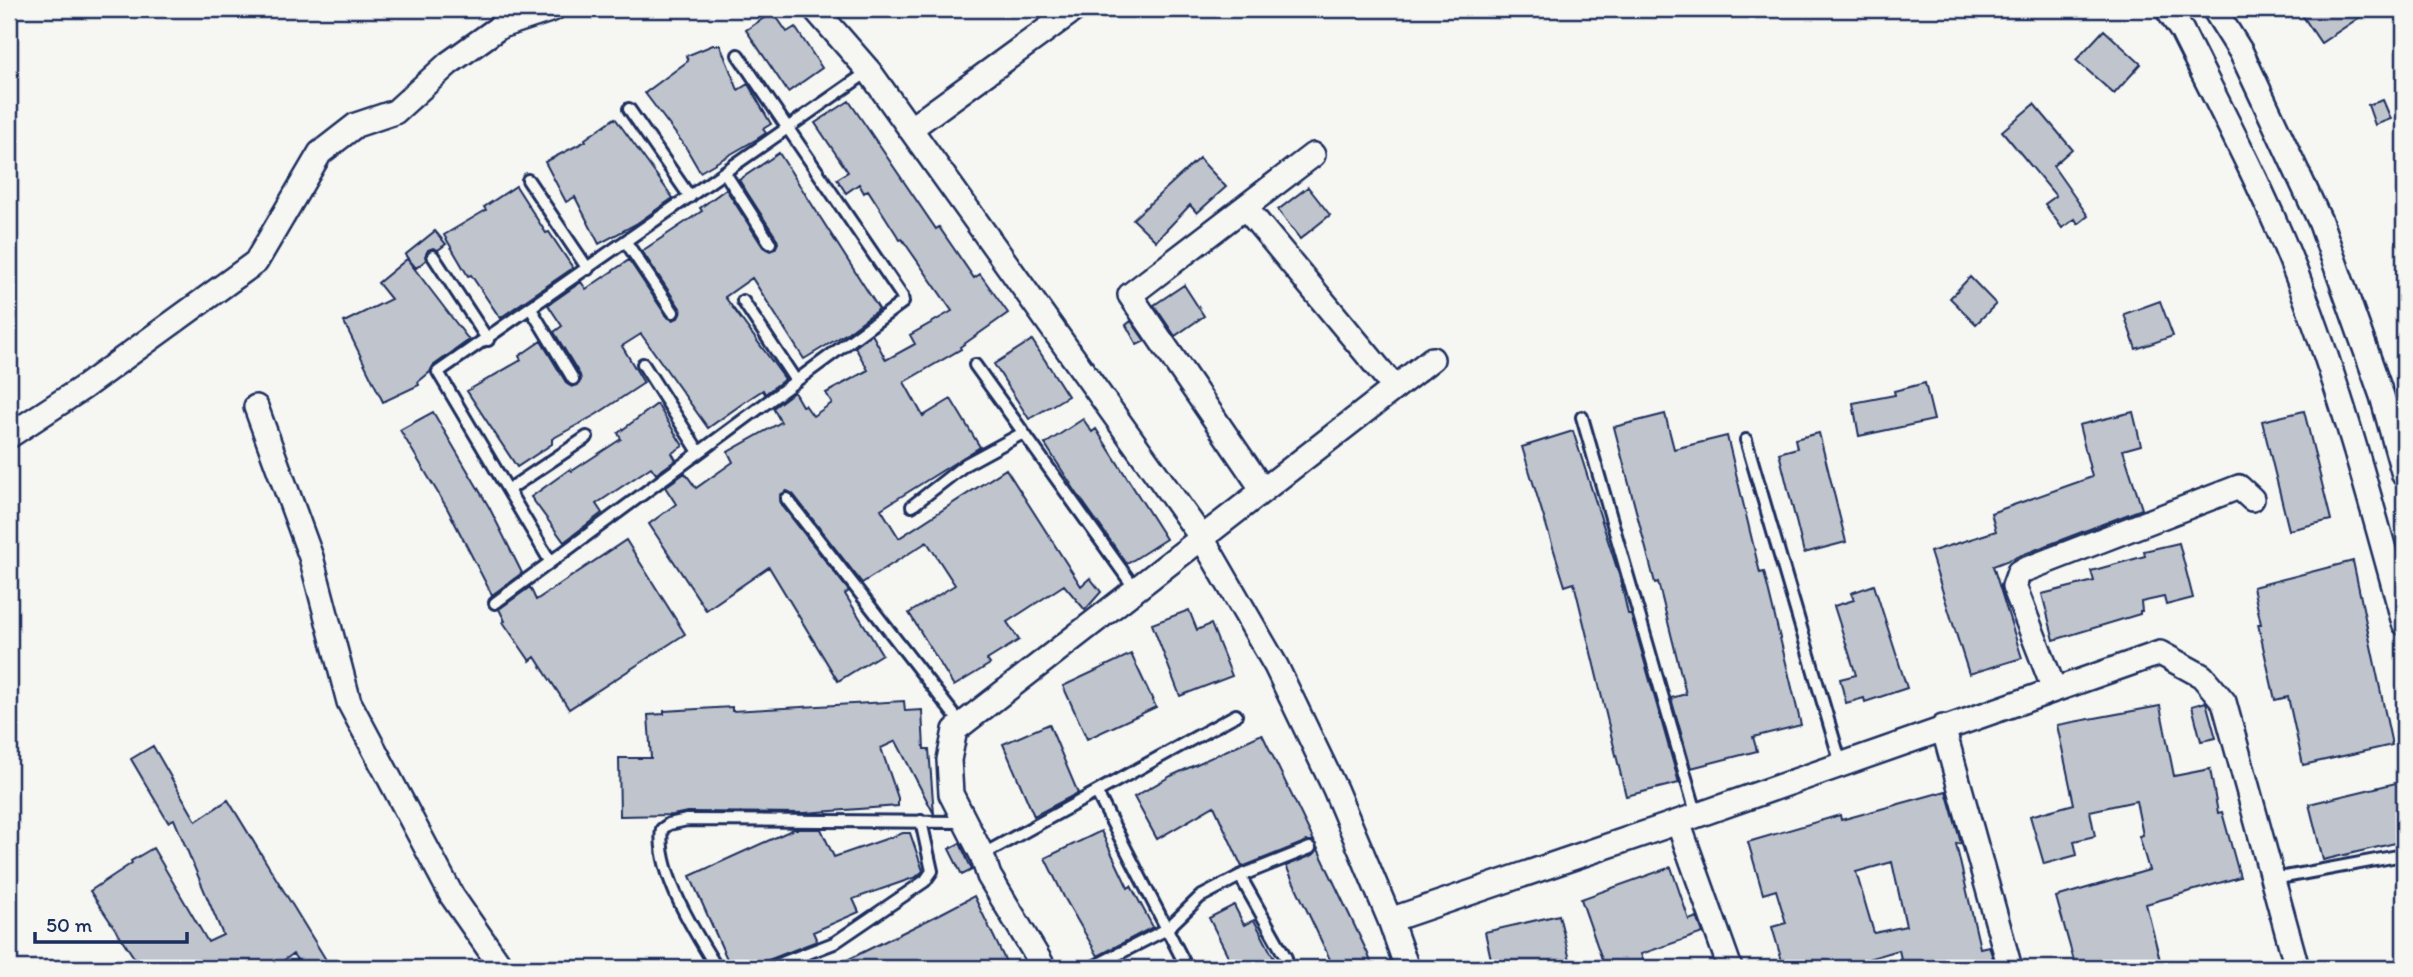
<svg xmlns="http://www.w3.org/2000/svg" width="2413" height="977" viewBox="0 0 2413 977" font-family="Itim,sans-serif">
	<rect width="100%" height="100%" fill="#f6f6f2"/>
	<filter id="ink" filterUnits="userSpaceOnUse"><feTurbulence type="fractalNoise" baseFrequency=".0143" numOctaves="2"/><feDisplacementMap in="SourceGraphic" scale="14" xChannelSelector="R" yChannelSelector="G"/><feConvolveMatrix kernelMatrix="1 2 1 2 8 2 1 2 1" color-interpolation-filters="sRGB"/></filter>
	<g filter="url(#ink)">
		<!-- building -->
		<path fill="#c0c4cd" stroke="#1b2f5e" stroke-width="2" fill-rule="evenodd" d="M 2298,9 L 2372,9 L 2321,43 Z
			M 773,12 L 787,32 L 795,27 L 822,68 L 788,92 L 746,30 Z
			M 2104,30 L 2141,64 L 2114,94 L 2076,60 Z
			M 713,45 L 720,45 L 738,90 L 748,84 L 771,124 L 763,129 L 766,133 L 757,139 L 700,172 L 685,146 L 645,93 L 688,61 L 686,56 Z
			M 2383,100 L 2391,119 L 2375,125 L 2368,105 Z
			M 849,101 L 936,229 L 939,227 L 974,278 L 980,274 L 1008,313 L 960,347 L 961,349 L 904,382 L 923,416 L 951,399 L 980,447 L 881,509 L 899,538 L 1006,469 L 1081,586 L 1090,578 L 1101,592 L 1085,610 L 1064,585 L 1007,622 L 1019,640 L 987,660 L 990,664 L 954,686 L 909,613 L 955,585 L 927,542 L 862,583 L 793,494 L 787,491 L 780,495 L 781,504 L 849,591 L 845,594 L 882,654 L 838,681 L 769,567 L 706,610 L 649,524 L 676,504 L 665,487 L 685,473 L 696,488 L 733,462 L 728,452 L 781,422 L 773,408 L 794,392 L 802,406 L 805,405 L 813,416 L 832,403 L 826,393 L 868,370 L 855,347 L 872,334 L 886,360 L 915,344 L 910,335 L 952,311 L 902,239 L 900,240 L 868,190 L 864,193 L 859,184 L 846,193 L 837,179 L 848,172 L 815,123 Z
			M 2034,104 L 2072,149 L 2053,166 L 2088,216 L 2078,224 L 2075,219 L 2062,228 L 2045,204 L 2056,196 L 2002,131 Z
			M 615,118 L 673,198 L 636,224 L 599,244 L 575,197 L 566,202 L 545,162 L 586,141 L 585,139 Z
			M 779,153 L 879,309 L 847,333 L 804,359 L 752,278 L 725,297 L 785,379 L 765,394 L 763,390 L 749,399 L 708,428 L 641,334 L 622,346 L 644,383 L 597,414 L 552,439 L 552,444 L 517,467 L 467,391 L 521,360 L 519,356 L 541,341 L 567,384 L 572,387 L 578,385 L 581,380 L 580,375 L 554,332 L 562,326 L 548,305 L 581,282 L 586,289 L 629,260 L 667,317 L 673,320 L 678,318 L 681,312 L 680,308 L 642,251 L 702,211 L 700,208 L 726,189 L 763,247 L 770,251 L 775,249 L 778,243 L 777,239 L 739,180 Z
			M 1199,158 L 1226,187 L 1197,213 L 1190,205 L 1156,241 L 1133,219 Z
			M 516,186 L 546,233 L 549,232 L 573,268 L 500,318 L 471,275 L 468,276 L 444,235 L 486,210 L 484,207 Z
			M 1308,187 L 1330,215 L 1300,239 L 1278,210 Z
			M 435,231 L 446,244 L 438,250 L 433,248 L 428,250 L 425,256 L 426,260 L 416,268 L 405,255 Z
			M 407,259 L 469,340 L 433,366 L 430,372 L 418,382 L 419,385 L 383,402 L 344,322 L 391,299 L 378,283 Z
			M 1970,277 L 1996,304 L 1976,324 L 1950,298 Z
			M 1184,285 L 1204,316 L 1175,336 L 1154,305 Z
			M 2160,301 L 2173,336 L 2136,349 L 2124,314 Z
			M 1131,321 L 1145,341 L 1137,345 L 1126,325 Z
			M 1032,340 L 1068,396 L 1029,419 L 994,364 Z
			M 1925,383 L 1934,420 L 1859,436 L 1853,403 L 1895,395 L 1894,391 Z
			M 657,404 L 683,446 L 672,453 L 676,460 L 656,474 L 651,467 L 596,504 L 602,513 L 564,542 L 531,497 L 570,469 L 572,471 L 621,439 L 618,433 Z
			M 2304,411 L 2331,520 L 2289,530 L 2262,421 Z
			M 433,412 L 489,507 L 522,573 L 492,595 L 447,508 L 400,430 Z
			M 2133,412 L 2141,445 L 2123,450 L 2142,509 L 1993,566 L 2022,658 L 1969,674 L 1930,552 L 1996,531 L 1991,513 L 2092,477 L 2079,425 Z
			M 1665,414 L 1674,449 L 1727,436 L 1760,573 L 1764,572 L 1801,725 L 1753,737 L 1757,751 L 1691,768 L 1671,698 L 1686,694 L 1658,582 L 1655,583 L 1614,427 Z
			M 1083,419 L 1092,432 L 1096,429 L 1166,539 L 1127,564 L 1076,492 L 1045,444 Z
			M 1573,431 L 1620,578 L 1628,614 L 1631,614 L 1679,783 L 1626,796 L 1574,583 L 1565,586 L 1522,447 Z
			M 1819,433 L 1846,542 L 1804,553 L 1779,453 L 1797,448 L 1795,439 Z
			M 626,540 L 685,634 L 569,709 L 535,657 L 530,661 L 503,622 L 505,621 L 499,609 L 530,587 L 536,600 Z
			M 2179,543 L 2193,598 L 2166,605 L 2164,597 L 2141,602 L 2142,611 L 2140,611 L 2140,614 L 2054,640 L 2042,594 L 2094,581 L 2091,571 L 2145,556 L 2144,551 Z
			M 2353,561 L 2392,745 L 2303,765 L 2288,697 L 2275,700 L 2258,624 L 2261,624 L 2253,587 Z
			M 1874,585 L 1907,688 L 1865,702 L 1864,698 L 1846,703 L 1840,679 L 1856,675 L 1834,606 L 1854,600 L 1851,593 Z
			M 1189,610 L 1197,630 L 1211,624 L 1232,676 L 1180,696 L 1152,624 Z
			M 1131,654 L 1156,707 L 1087,739 L 1063,686 Z
			M 904,701 L 905,711 L 922,710 L 924,749 L 929,749 L 934,814 L 896,741 L 881,748 L 898,798 L 898,806 L 805,813 L 687,812 L 673,815 L 620,816 L 619,758 L 651,758 L 648,715 L 664,714 L 664,711 L 732,707 L 732,711 Z
			M 2206,702 L 2216,738 L 2201,741 L 2192,706 Z
			M 2160,706 L 2174,776 L 2210,769 L 2218,813 L 2222,812 L 2240,877 L 2146,904 L 2162,968 L 2076,968 L 2056,897 L 2149,870 L 2139,836 L 2143,835 L 2136,801 L 2090,811 L 2095,836 L 2074,841 L 2077,855 L 2044,864 L 2030,816 L 2074,804 L 2057,725 Z
			M 1049,724 L 1078,793 L 1034,816 L 1003,744 Z
			M 1262,734 L 1314,841 L 1307,841 L 1242,867 L 1214,806 L 1157,839 L 1134,797 L 1171,776 Z
			M 153,746 L 196,821 L 228,800 L 331,968 L 303,968 L 293,954 L 272,968 L 141,968 L 90,891 L 132,863 L 131,861 L 153,848 L 208,942 L 223,935 L 174,819 L 168,822 L 131,759 Z
			M 2404,781 L 2404,841 L 2323,860 L 2309,804 Z
			M 1946,791 L 1961,843 L 1956,844 L 1980,948 L 1989,946 L 1996,968 L 1903,968 L 1899,950 L 1837,968 L 1784,968 L 1772,927 L 1786,923 L 1776,890 L 1763,894 L 1748,842 L 1840,815 L 1841,820 ZM 1892,862 L 1906,926 L 1874,933 L 1856,872 Z
			M 794,829 L 821,829 L 834,857 L 903,833 L 910,833 L 923,871 L 916,877 L 853,899 L 859,912 L 813,932 L 817,941 L 766,961 L 756,968 L 731,968 L 690,876 Z
			M 1101,831 L 1128,888 L 1131,886 L 1153,927 L 1098,956 L 1064,897 L 1045,858 Z
			M 960,843 L 972,870 L 962,875 L 949,849 Z
			M 1318,849 L 1368,954 L 1373,968 L 1334,968 L 1286,866 L 1313,855 Z
			M 1671,867 L 1689,920 L 1697,917 L 1703,933 L 1641,954 L 1646,968 L 1605,968 L 1581,899 Z
			M 974,896 L 1009,968 L 831,968 L 938,915 Z
			M 1234,905 L 1244,925 L 1254,920 L 1279,968 L 1234,968 L 1209,918 Z
			M 1559,915 L 1572,968 L 1493,968 L 1485,932 Z"/>
		<g fill="none" stroke-linecap="round" stroke-linejoin="round">
			<!-- lane casing -->
			<g stroke="#1b2f5e" stroke-width="16">
				<path id="lane" d="M 629,109 L 690,197
					M 725,173 L 770,243
					M 528,180 L 588,269
					M 626,242 L 673,312
					M 433,256 L 488,340
					M 743,301 L 796,381
					M 531,309 L 573,379
					M 643,364 L 699,452
					M 975,365 L 1136,590
					M 1582,417 L 1697,816
					M 1746,440 L 1841,764
					M 508,490 L 587,437
					M 787,499 L 962,725
					M 912,506 L 966,464 L 1023,433
					M 550,561 L 438,372 L 869,71
					M 495,603 L 903,302 L 902,296 L 738,55
					M 1097,793 L 1187,968
					M 982,855 L 1236,715
					M 1240,876 L 1286,958
					M 2274,879 L 2403,855
					M 717,968 C 695,933 656,871 662,829 L 669,824 L 687,820 L 964,822
					M 769,968 L 834,943 L 925,881 L 932,871 L 921,821
					M 1091,968 L 1167,929 L 1200,897 L 1240,876 L 1310,848"/>
			</g>
			<!-- street casing -->
			<g stroke="#1b2f5e" stroke-width="28">
				<path id="street" d="M 815,9 L 869,71 L 1202,538 L 1276,666 L 1335,789 L 1390,920 L 1407,968
					M 2167,9 L 2182,31 C 2225,118 2272,205 2305,297 C 2345,404 2374,513 2404,623
					M 2214,9 L 2241,52 L 2320,221 L 2382,396 L 2404,475
					M 910,129 L 1075,9
					M 1245,207 L 1395,388
					M 256,407 L 311,557 L 349,702 L 452,896 L 502,968
					M 9,436 L 84,387 L 256,262 L 320,153 L 356,125 L 395,112 L 449,63 L 501,26 L 553,9
					M 1263,490 L 1130,295 L 1313,155
					M 2054,689 L 2014,586 L 2019,572 L 2239,487 L 2252,499
					M 1943,727 L 2010,968
					M 1678,822 L 1730,968
					M 1390,920 L 1678,822 L 2160,653 L 2202,676 L 2224,702 L 2297,968
					M 1044,968 L 989,876 L 982,855 L 951,794 L 949,760 L 955,730 L 1432,359"/>
			</g>
			<!-- lane -->
			<use href="#lane" stroke="#f6f6f2" stroke-width="10"/>
			<!-- street -->
			<use href="#street" stroke="#f6f6f2" stroke-width="23"/>
		</g>
	</g>
	<!-- margin -->
	<rect width="2413" height="977" fill="none" stroke="#f6f6f2" stroke-width="35"/>
	<rect x="18" y="18" width="2378" height="942" fill="none" stroke="#1b2f5e" stroke-width="2.5" filter="url(#ink)"/>
	<!-- scale -->
	<path d="M35 932v10h152v-10" fill="none" stroke="#1b2f5e" stroke-width="3.5"/>
	<text x="46" y="932" font-size="21" fill="#1b2f5e" stroke="#f6f6f2" stroke-width="5" paint-order="stroke">50 m</text>
</svg>
